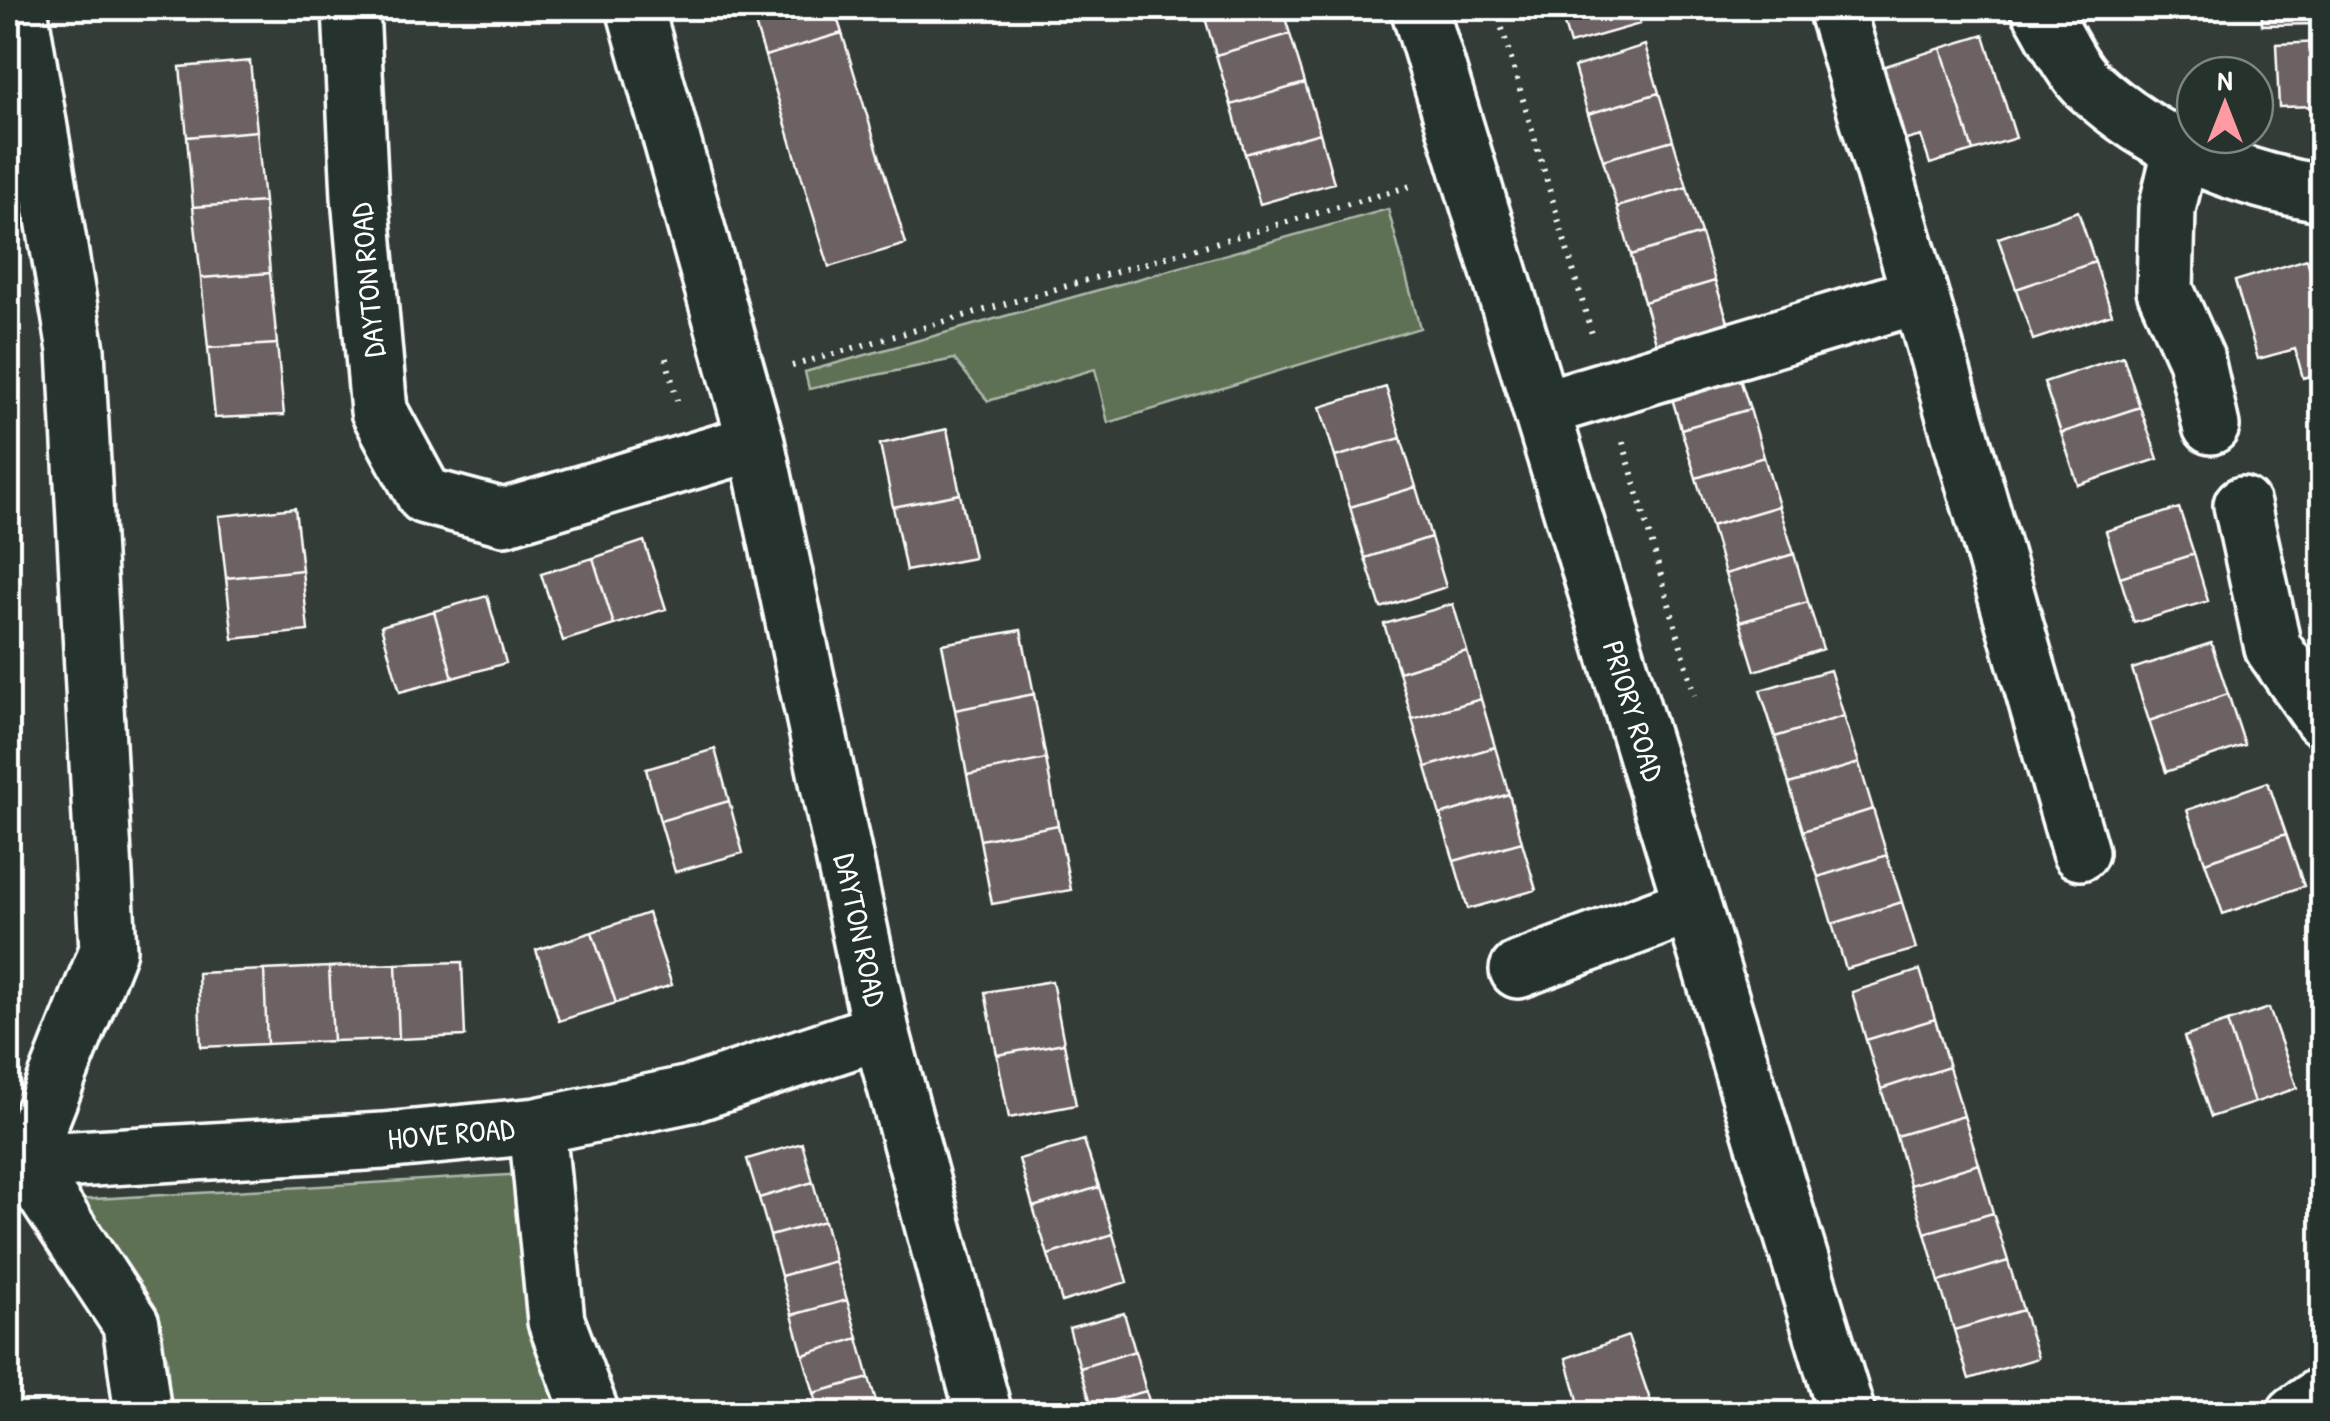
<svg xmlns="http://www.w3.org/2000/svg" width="2330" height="1421" viewBox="0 0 2330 1421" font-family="'Patrick Hand',sans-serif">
	<rect width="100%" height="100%" fill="#343c38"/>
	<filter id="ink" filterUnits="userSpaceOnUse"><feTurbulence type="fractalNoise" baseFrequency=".01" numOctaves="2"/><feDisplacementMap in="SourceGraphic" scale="20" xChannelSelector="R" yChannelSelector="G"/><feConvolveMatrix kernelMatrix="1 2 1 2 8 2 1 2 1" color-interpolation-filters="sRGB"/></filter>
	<g filter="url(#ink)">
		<!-- green -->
		<path fill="#5e7155" stroke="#aeb8aa" stroke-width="2.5" d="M 1388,209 L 1420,328 L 1108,423 L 1095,369 L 988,401 L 954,359 L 809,389 L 805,372 Z
			M 526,1174 L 574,1413 L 171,1413 L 167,1357 L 78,1200 Z"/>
		<!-- building -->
		<path fill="#6d6264" stroke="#fff" stroke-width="2.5" d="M 750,8 L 834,8 L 842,33 L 765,56 Z
			M 1202,8 L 1282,8 L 1290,34 L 1216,55 Z
			M 1559,8 L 1635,8 L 1640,24 L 1570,44 Z
			M 2262,8 L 2322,8 L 2322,24 L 2262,25 Z
			M 842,33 L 906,244 L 829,267 L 765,56 Z
			M 1290,34 L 1305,83 L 1231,105 L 1216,55 Z
			M 1984,35 L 2016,138 L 1973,151 L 1941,48 Z
			M 2322,42 L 2322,106 L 2279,107 L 2276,44 Z
			M 1645,45 L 1659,93 L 1588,114 L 1574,67 Z
			M 1941,48 L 1973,151 L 1930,164 L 1921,136 L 1899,142 L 1876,69 Z
			M 250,61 L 257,131 L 187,137 L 180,67 Z
			M 1305,83 L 1320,133 L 1245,154 L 1231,105 Z
			M 1659,93 L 1673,140 L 1603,160 L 1588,114 Z
			M 257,131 L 264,202 L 193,207 L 187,137 Z
			M 1320,133 L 1334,183 L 1260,204 L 1245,154 Z
			M 1673,140 L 1687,187 L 1617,207 L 1603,160 Z
			M 1687,187 L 1701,234 L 1631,255 L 1617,207 Z
			M 264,202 L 270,273 L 201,278 L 193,207 Z
			M 2078,211 L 2095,262 L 2016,289 L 1998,238 Z
			M 1701,234 L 1715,281 L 1644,302 L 1631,255 Z
			M 2307,259 L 2322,312 L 2322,373 L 2303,378 L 2295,349 L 2258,359 L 2235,281 Z
			M 2095,262 L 2112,314 L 2033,340 L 2016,289 Z
			M 270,273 L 277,344 L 208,348 L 201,278 Z
			M 1715,281 L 1730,328 L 1658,349 L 1644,302 Z
			M 277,344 L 284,415 L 215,418 L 208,348 Z
			M 2123,356 L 2140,407 L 2061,433 L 2044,382 Z
			M 1734,361 L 1750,409 L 1681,429 L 1667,381 Z
			M 1386,387 L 1401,438 L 1335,457 L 1320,407 Z
			M 2140,407 L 2158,459 L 2078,485 L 2061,433 Z
			M 1750,409 L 1764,457 L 1696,478 L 1681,429 Z
			M 947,429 L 960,494 L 893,507 L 880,444 Z
			M 1401,438 L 1416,487 L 1350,507 L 1335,457 Z
			M 1764,457 L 1779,506 L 1711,526 L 1696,478 Z
			M 1416,487 L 1431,537 L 1365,558 L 1350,507 Z
			M 960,494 L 974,558 L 906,571 L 893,507 Z
			M 1779,506 L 1794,554 L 1725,574 L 1711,526 Z
			M 295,508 L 302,570 L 226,578 L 219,516 Z
			M 2179,508 L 2194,554 L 2120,577 L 2106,531 Z
			M 1431,537 L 1446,587 L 1381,608 L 1365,558 Z
			M 644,541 L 666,609 L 614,625 L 593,558 Z
			M 1794,554 L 1808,602 L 1740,622 L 1725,574 Z
			M 2194,554 L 2208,601 L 2134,623 L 2120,577 Z
			M 593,558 L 614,625 L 563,641 L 541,574 Z
			M 302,570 L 308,631 L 233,639 L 226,578 Z
			M 487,596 L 506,663 L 453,678 L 434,611 Z
			M 1808,602 L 1823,649 L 1755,671 L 1740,622 Z
			M 1453,604 L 1467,651 L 1399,672 L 1384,624 Z
			M 434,611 L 453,678 L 400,692 L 381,626 Z
			M 1021,630 L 1034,694 L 955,710 L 942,644 Z
			M 2211,643 L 2228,694 L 2149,721 L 2132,669 Z
			M 1467,651 L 1481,699 L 1412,719 L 1399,672 Z
			M 1830,670 L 1844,716 L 1775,737 L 1760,690 Z
			M 1034,694 L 1046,759 L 967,775 L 955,710 Z
			M 2228,694 L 2245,745 L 2166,772 L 2149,721 Z
			M 1481,699 L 1495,747 L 1426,767 L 1412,719 Z
			M 1844,716 L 1859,763 L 1789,784 L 1775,737 Z
			M 1495,747 L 1509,794 L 1440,815 L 1426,767 Z
			M 715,749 L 729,801 L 660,821 L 646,769 Z
			M 1046,759 L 1058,825 L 980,840 L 967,775 Z
			M 1859,763 L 1873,809 L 1803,831 L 1789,784 Z
			M 2268,782 L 2286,834 L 2205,862 L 2187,810 Z
			M 1509,794 L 1522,842 L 1454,861 L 1440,815 Z
			M 729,801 L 743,853 L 675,872 L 660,821 Z
			M 1873,809 L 1887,855 L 1818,877 L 1803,831 Z
			M 1058,825 L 1071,890 L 992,904 L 980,840 Z
			M 2286,834 L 2304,886 L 2223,914 L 2205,862 Z
			M 1522,842 L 1536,890 L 1468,909 L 1454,861 Z
			M 1887,855 L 1902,902 L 1832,924 L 1818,877 Z
			M 1902,902 L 1916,949 L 1846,969 L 1832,924 Z
			M 648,913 L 672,985 L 616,1003 L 592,932 Z
			M 592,932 L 616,1003 L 559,1021 L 536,950 Z
			M 462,962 L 465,1036 L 399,1039 L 396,964 Z
			M 396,964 L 399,1039 L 333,1041 L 329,967 Z
			M 329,967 L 333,1041 L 267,1044 L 264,970 Z
			M 264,970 L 267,1044 L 201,1047 L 198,973 Z
			M 1920,970 L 1935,1019 L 1866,1040 L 1852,992 Z
			M 1052,981 L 1064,1043 L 997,1055 L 985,992 Z
			M 2322,989 L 2322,1025 L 2312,993 Z
			M 2269,1008 L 2297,1088 L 2254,1103 L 2227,1022 Z
			M 1935,1019 L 1949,1067 L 1881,1089 L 1866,1040 Z
			M 2227,1022 L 2254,1103 L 2211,1117 L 2184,1037 Z
			M 1064,1043 L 1076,1105 L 1009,1118 L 997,1055 Z
			M 1949,1067 L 1964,1116 L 1896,1136 L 1881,1089 Z
			M 1964,1116 L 1979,1164 L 1910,1185 L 1896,1136 Z
			M 1084,1140 L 1099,1187 L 1033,1207 L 1019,1159 Z
			M 802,1143 L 813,1182 L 759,1198 L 747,1159 Z
			M 1979,1164 L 1993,1213 L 1925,1233 L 1910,1185 Z
			M 813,1182 L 824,1221 L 770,1236 L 759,1198 Z
			M 1099,1187 L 1113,1234 L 1048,1255 L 1033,1207 Z
			M 1993,1213 L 2008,1261 L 1939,1282 L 1925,1233 Z
			M 824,1221 L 835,1261 L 781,1276 L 770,1236 Z
			M 1113,1234 L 1127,1282 L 1062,1302 L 1048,1255 Z
			M 835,1261 L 847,1300 L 792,1315 L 781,1276 Z
			M 2008,1261 L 2023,1310 L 1954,1330 L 1939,1282 Z
			M 847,1300 L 858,1338 L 803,1355 L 792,1315 Z
			M 2023,1310 L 2038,1358 L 1969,1379 L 1954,1330 Z
			M 1124,1313 L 1135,1351 L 1080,1368 L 1069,1328 Z
			M 1628,1336 L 1655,1414 L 1582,1414 L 1566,1358 Z
			M 858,1338 L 869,1378 L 814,1393 L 803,1355 Z
			M 1135,1351 L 1146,1391 L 1092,1406 L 1080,1368 Z
			M 869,1378 L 880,1414 L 820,1414 L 814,1393 Z
			M 1146,1391 L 1153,1414 L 1094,1414 L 1092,1406 Z"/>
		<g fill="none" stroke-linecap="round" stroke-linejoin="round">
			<!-- minor casing -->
			<g stroke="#fff" stroke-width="62">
				<path id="minor" d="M 19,8 L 76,350 L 108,950 L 24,1162 L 131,1324 L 143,1414
					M 351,8 L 360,197 L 379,411 L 425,496 L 504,517 L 756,442
					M 635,8 L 756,442 L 881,1031 L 984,1414
					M 1419,8 L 1847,1414
					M 2039,8 C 2054,31 2068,66 2088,85 C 2153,145 2237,180 2322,193
					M 2181,151 L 2167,209 L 2165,290 L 2196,359 L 2211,426
					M 1920,295 L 2080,852
					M 1541,409 L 1920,295 L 1836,8
					M 2242,505 L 2273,648 L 2322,718
					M 1518,970 L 1692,905
					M 537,1126 L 556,1321 L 591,1414
					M 8,1163 L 383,1141 L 537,1126 L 695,1093 L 881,1031
					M 2295,1414 L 2322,1395"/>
			</g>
			<!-- path -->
			<path stroke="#fff" stroke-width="6" stroke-dasharray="2.5 8" stroke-linecap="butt" d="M 1496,8 L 1592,334
				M 666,358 L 678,404
				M 792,366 L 1414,185
				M 1623,442 L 1695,695"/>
			<!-- minor -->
			<use href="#minor" stroke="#26332d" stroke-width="55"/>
		</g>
	</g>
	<g text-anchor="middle" stroke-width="9" stroke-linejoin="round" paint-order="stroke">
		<!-- street labels -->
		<g font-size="30" fill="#fff" stroke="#26332d">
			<text transform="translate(368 280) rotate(-95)" y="10">DAYTON ROAD</text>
			<text transform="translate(1633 711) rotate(73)" y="10">PRIORY ROAD</text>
			<text transform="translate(860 930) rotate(78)" y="10">DAYTON ROAD</text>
			<text transform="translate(451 1134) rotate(-5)" y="10">HOVE ROAD</text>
		</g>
	</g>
	<!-- margin -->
	<rect width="2330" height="1421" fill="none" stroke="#26332d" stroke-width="40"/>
	<rect x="20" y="20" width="2290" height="1381" fill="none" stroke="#fff" stroke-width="4" filter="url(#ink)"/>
	<!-- north arrow -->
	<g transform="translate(2225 105)"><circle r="48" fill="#26332d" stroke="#7d8581" stroke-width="2.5"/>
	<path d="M0-8L18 38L0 25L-18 38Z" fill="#ff9aa2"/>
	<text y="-15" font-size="28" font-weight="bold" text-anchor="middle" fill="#ffffff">N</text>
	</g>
</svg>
